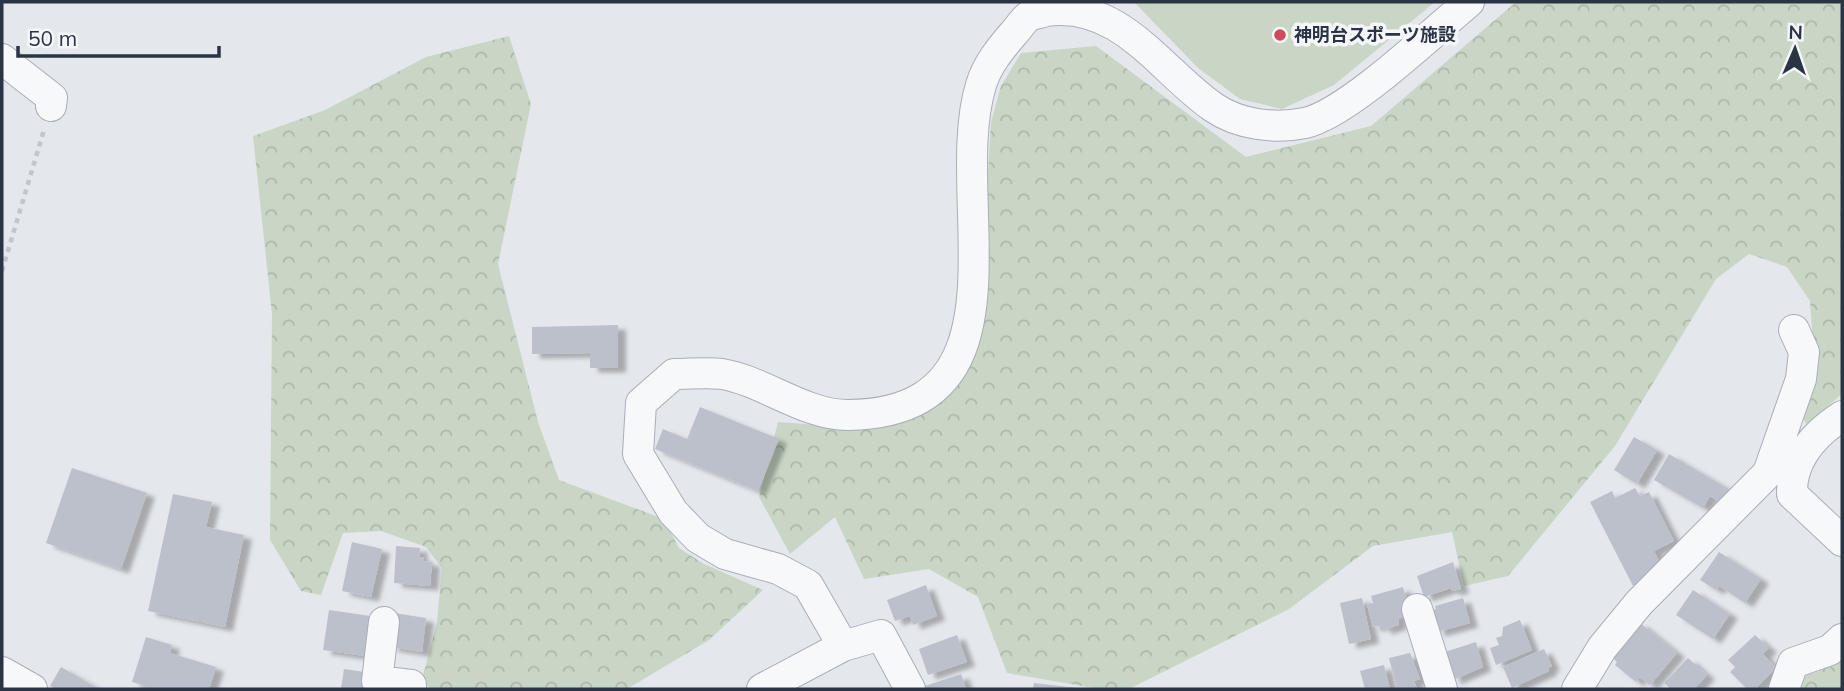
<svg xmlns="http://www.w3.org/2000/svg" width="1844" height="691" viewBox="0 0 1844 691" font-family="Mulish,'Noto Sans JP',sans-serif">
	<defs>
		<pattern id="forest-crowns" width="20" height="18" patternUnits="userSpaceOnUse" patternTransform="scale(1.75)"><rect width="20" height="18" fill="#c9d6c5"/><path d="M2 6a3 3 0 1 1 6 0M12 15a3 3 0 1 1 6 0" fill="none" stroke="#adb8ab"/></pattern>
		<filter id="shadow"><feDropShadow dx="8" dy="4.5" stdDeviation="2" flood-color="#0004"/></filter>
	</defs>
	<rect width="100%" height="100%" fill="#e4e7ec"/>
	<!-- forest -->
	<path fill="url(#forest-crowns)" d="M 1516,2 L 1842,2 L 1842,394 L 1806,424 L 1802,415 L 1814,357 L 1810,301 L 1787,267 L 1749,254 L 1716,279 L 1615,446 L 1508,576 L 1464,586 L 1452,532 L 1373,546 L 1289,609 L 1129,689 L 1099,689 L 1007,673 L 978,597 L 929,569 L 864,579 L 835,517 L 790,554 L 759,497 L 778,422 L 874,429 L 920,413 L 981,297 L 991,122 L 1001,86 L 1021,53 L 1096,46 L 1246,157 L 1371,126 Z
		M 509,36 L 531,104 L 498,264 L 538,422 L 559,480 L 664,519 L 679,548 L 704,564 L 763,590 L 709,640 L 627,689 L 430,689 L 422,680 L 437,622 L 442,568 L 426,547 L 381,531 L 343,533 L 321,595 L 301,591 L 270,540 L 272,314 L 253,136 L 325,110 L 426,57 Z
		M 1842,653 L 1842,689 L 1794,689 L 1801,672 Z"/>
	<!-- pitch -->
	<path fill="#c9d6c5" d="M 1134,2 L 1435,2 L 1334,85 L 1282,109 L 1240,99 L 1198,68 Z"/>
	<!-- building -->
	<path fill="#bbc0ca" filter="url(#shadow)" d="M 618,325 L 618,368 L 590,368 L 590,353 L 532,354 L 532,327 Z
		M 700,407 L 779,439 L 758,491 L 655,449 L 663,429 L 687,439 Z
		M 1634,437 L 1657,450 L 1637,484 L 1614,470 Z
		M 1669,454 L 1732,491 L 1723,504 L 1710,496 L 1703,508 L 1654,480 Z
		M 72,468 L 147,493 L 121,569 L 46,543 Z
		M 1635,488 L 1640,496 L 1649,492 L 1674,541 L 1654,551 L 1662,567 L 1654,575 L 1633,586 L 1590,502 L 1612,491 L 1615,498 Z
		M 173,494 L 212,502 L 206,527 L 244,535 L 225,627 L 148,611 Z
		M 352,542 L 382,549 L 371,597 L 342,591 Z
		M 396,546 L 420,548 L 419,557 L 424,557 L 424,561 L 432,562 L 430,586 L 394,583 Z
		M 1719,552 L 1761,579 L 1745,603 L 1719,586 L 1716,590 L 1700,580 Z
		M 1453,562 L 1461,589 L 1452,591 L 1451,588 L 1424,597 L 1417,576 Z
		M 926,585 L 937,616 L 913,625 L 910,616 L 895,621 L 887,600 Z
		M 1403,587 L 1410,615 L 1398,619 L 1399,625 L 1384,630 L 1382,625 L 1373,627 L 1367,604 L 1373,603 L 1371,596 Z
		M 1693,590 L 1730,614 L 1713,639 L 1676,615 Z
		M 1362,598 L 1371,639 L 1349,644 L 1340,603 Z
		M 1463,598 L 1470,623 L 1437,632 L 1431,611 L 1436,609 L 1435,606 Z
		M 329,610 L 370,616 L 365,656 L 323,650 Z
		M 394,613 L 426,618 L 422,652 L 390,647 Z
		M 1520,620 L 1532,650 L 1496,665 L 1490,648 L 1499,645 L 1496,638 L 1502,636 L 1503,627 Z
		M 1639,622 L 1677,653 L 1650,685 L 1639,677 L 1636,682 L 1615,665 L 1617,662 L 1611,657 Z
		M 957,635 L 967,662 L 928,675 L 919,649 Z
		M 1755,635 L 1769,648 L 1763,654 L 1776,668 L 1755,689 L 1747,689 L 1730,672 L 1735,667 L 1728,660 Z
		M 146,637 L 172,645 L 170,653 L 216,667 L 209,689 L 145,689 L 146,686 L 132,682 Z
		M 1476,642 L 1483,667 L 1453,680 L 1445,652 Z
		M 1544,649 L 1552,666 L 1548,668 L 1549,671 L 1512,688 L 1503,667 Z
		M 1410,653 L 1420,679 L 1414,681 L 1417,689 L 1397,689 L 1389,658 Z
		M 1688,658 L 1707,675 L 1694,689 L 1671,689 L 1664,683 Z
		M 1384,665 L 1390,689 L 1365,689 L 1360,671 Z
		M 61,667 L 99,689 L 57,689 L 50,686 Z
		M 344,669 L 364,672 L 362,689 L 341,689 Z
		M 961,674 L 966,689 L 923,689 L 922,687 Z
		M 1034,683 L 1077,688 L 1076,689 L 1033,689 Z"/>
	<g fill="none" stroke-linecap="round" stroke-linejoin="round">
		<!-- minor casing -->
		<g stroke="#a9aeb7" stroke-width="32">
			<path id="minor" d="M 2,59 L 52,98 L 51,106
				M 1842,416 C 1814,434 1791,460 1792,494 L 1842,541
				M 1417,609 L 1442,689
				M 384,622 L 377,681 L 411,685 L 411,689
				M 843,646 L 808,585 L 778,569 L 725,554 L 698,538 L 673,512 L 638,454 L 641,403 L 674,374 C 690,374 707,372 722,374 C 764,381 804,415 848,415 C 1038,413 946,198 981,85 C 987,65 1000,49 1013,34 C 1018,29 1023,20 1029,16 C 1034,14 1041,13 1046,11 C 1120,0 1161,71 1213,107 C 1239,125 1275,129 1305,123 C 1347,114 1433,32 1469,2
				M 2,672 L 32,689
				M 762,689 L 843,646 L 881,635 L 910,689
				M 1577,689 L 1602,648 L 1639,603 L 1768,473 L 1801,379 L 1804,352 L 1794,330
				M 1784,689 L 1793,663 L 1830,650 L 1842,639"/>
		</g>
		<!-- path -->
		<path stroke="#c2c5cb" stroke-width="4.5" stroke-dasharray="5 5" stroke-linecap="butt" d="M 2,271 L 44,130"/>
		<!-- minor -->
		<use href="#minor" stroke="#f7f8fa" stroke-width="30"/>
	</g>
	<!-- markers -->
	<circle fill="#d1495b" stroke="#f4f6f9" stroke-width="2.5" cx="1280" cy="35" r="7"/>
	<g text-anchor="middle" stroke-width="7" stroke-linejoin="round" paint-order="stroke">
		<!-- poi labels -->
		<g font-size="18" font-weight="bold" fill="#2b3445" stroke="#f4f6f9" text-anchor="start">
			<text x="1294" y="41">神明台スポーツ施設</text>
		</g>
	</g>
	<!-- border -->
	<rect width="1844" height="691" fill="none" stroke="#2b3445" stroke-width="7"/>
	<!-- north arrow -->
	<g transform="translate(1795 49) rotate(2)" stroke="#f4f6f9" stroke-width="5" paint-order="stroke">
	<path d="M0-5L12 26L0 18L-12 26Z" fill="#2b3445"/>
	<text y="-10" font-size="19" font-weight="bold" text-anchor="middle" fill="#2b3445">N</text>
	</g>
	<!-- scale -->
	<path d="M18 46v10h201v-10" fill="none" stroke="#2b3445" stroke-width="3.5"/>
	<text x="28" y="46" font-size="21" fill="#2b3445" stroke="#f4f6f9" stroke-width="5" paint-order="stroke">50 m</text>
</svg>
